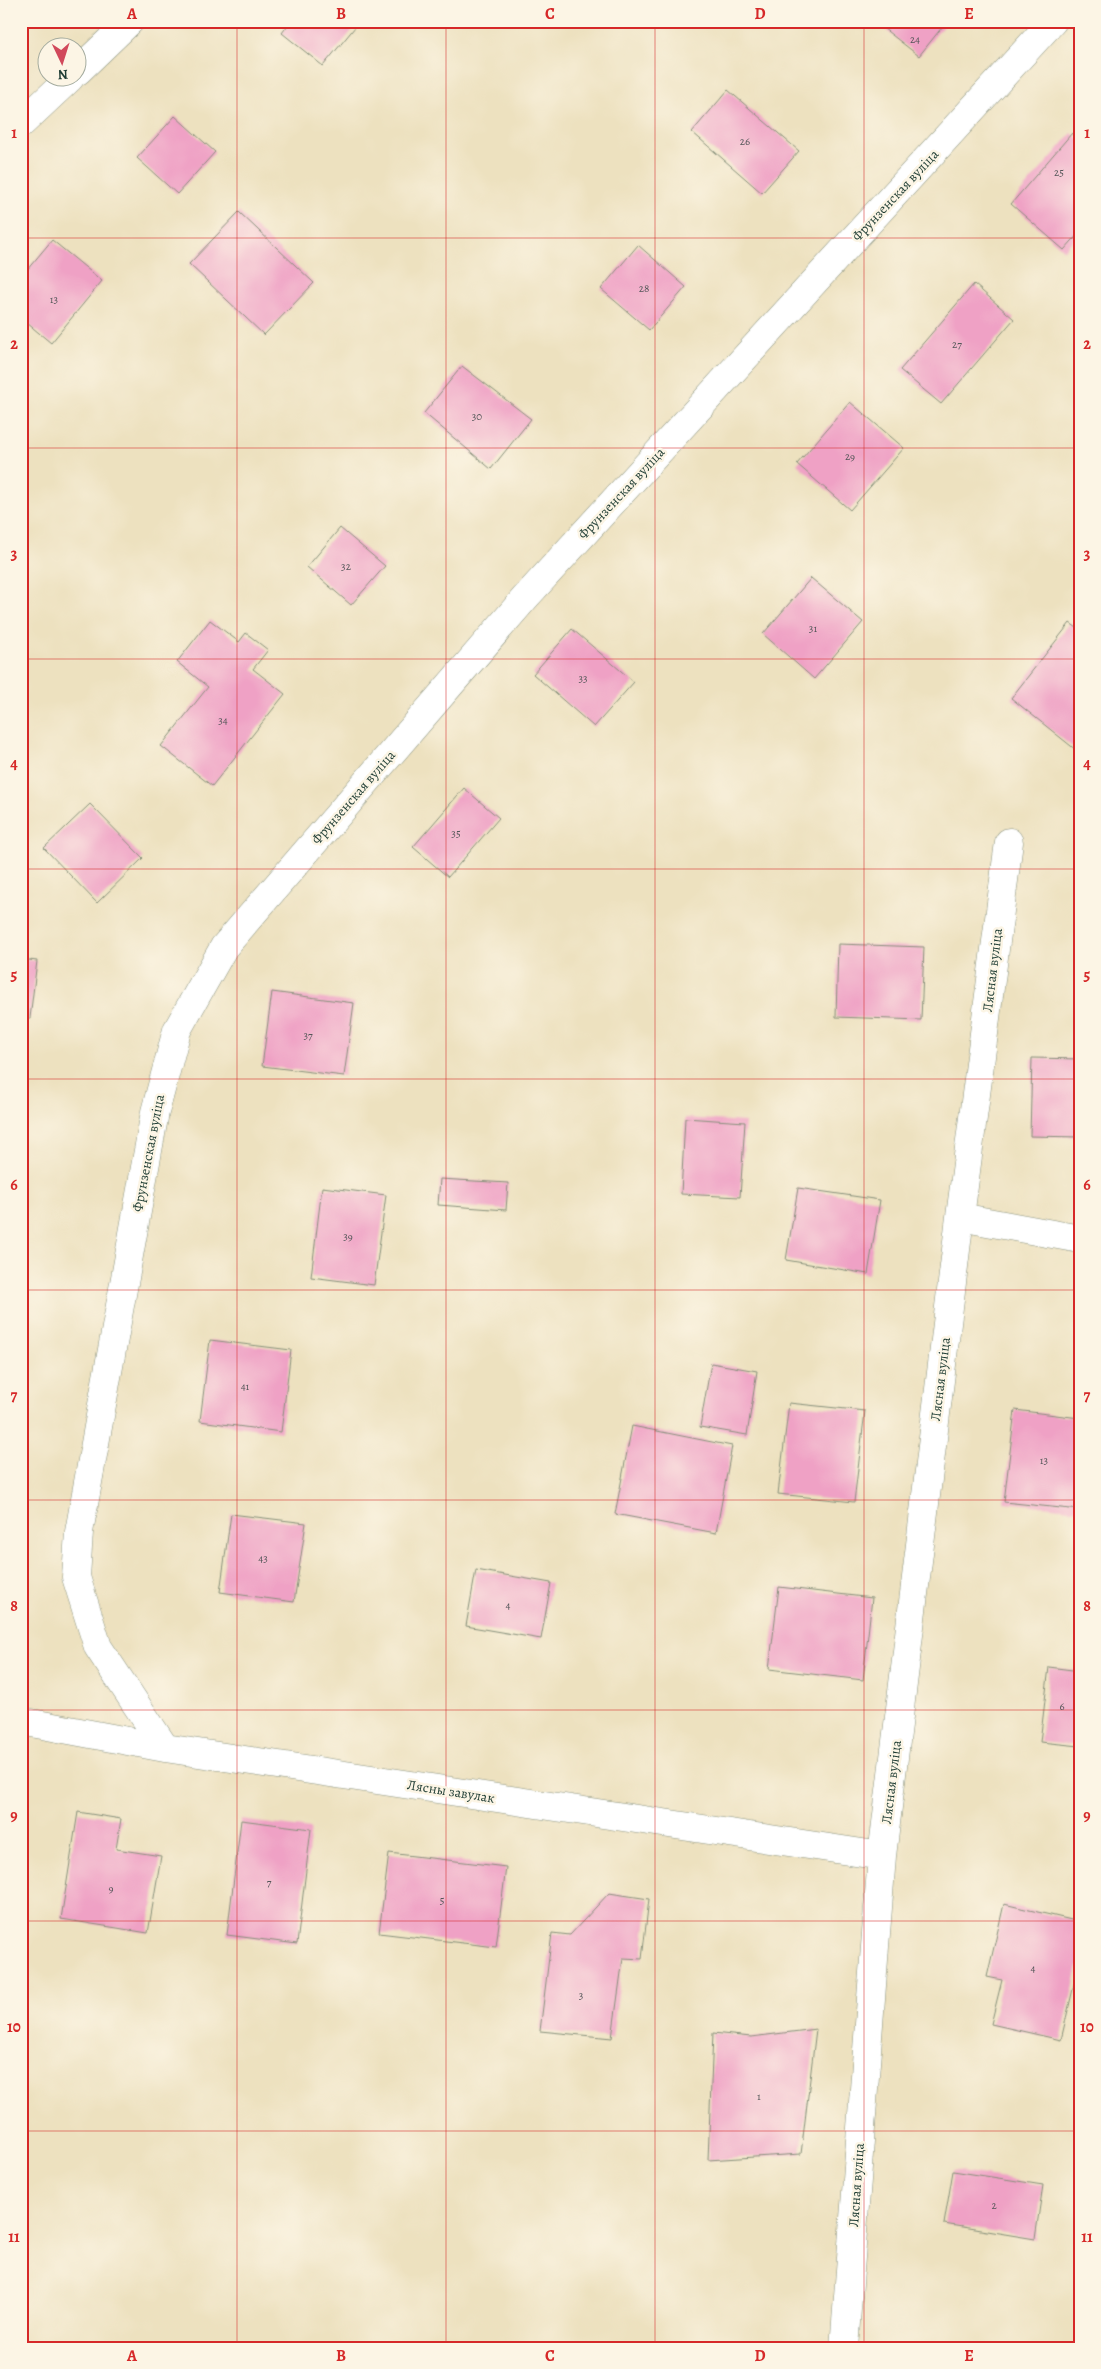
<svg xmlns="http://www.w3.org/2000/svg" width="1101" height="2369" viewBox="0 0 1101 2369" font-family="Alegreya,serif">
	<rect width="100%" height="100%" fill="#fcf5e5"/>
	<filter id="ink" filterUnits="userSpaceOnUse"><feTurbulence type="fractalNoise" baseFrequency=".02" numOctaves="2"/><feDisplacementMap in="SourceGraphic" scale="10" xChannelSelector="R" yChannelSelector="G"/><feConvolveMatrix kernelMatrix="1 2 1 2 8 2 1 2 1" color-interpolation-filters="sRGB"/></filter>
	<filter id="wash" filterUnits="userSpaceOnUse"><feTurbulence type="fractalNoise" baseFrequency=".0096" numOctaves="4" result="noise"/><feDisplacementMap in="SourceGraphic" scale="20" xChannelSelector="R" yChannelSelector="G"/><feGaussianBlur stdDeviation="1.12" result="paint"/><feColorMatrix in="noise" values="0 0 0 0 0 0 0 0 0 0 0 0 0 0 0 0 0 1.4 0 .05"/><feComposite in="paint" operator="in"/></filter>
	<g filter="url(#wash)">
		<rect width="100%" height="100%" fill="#ede1bf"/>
		<g id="blocks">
			<!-- building -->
			<path fill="#efa1c5" d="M 291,21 L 360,21 L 323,66 L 282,33 Z
				M 874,21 L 947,21 L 919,56 Z
				M 728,90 L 799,151 L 762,193 L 692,132 Z
				M 175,116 L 215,152 L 177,194 L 137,158 Z
				M 1072,133 L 1080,140 L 1080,232 L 1064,250 L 1011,204 Z
				M 239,212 L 314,283 L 264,335 L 189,264 Z
				M 52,240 L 102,281 L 51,343 L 21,318 L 21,277 Z
				M 638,245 L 686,287 L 649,330 L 601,289 Z
				M 974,284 L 1014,319 L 941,404 L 900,370 Z
				M 462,366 L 531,419 L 491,469 L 424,413 Z
				M 850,402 L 904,448 L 850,510 L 797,464 Z
				M 340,528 L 385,566 L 351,605 L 307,567 Z
				M 811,578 L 863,622 L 814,679 L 763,634 Z
				M 210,620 L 239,642 L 246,633 L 268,650 L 253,669 L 285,694 L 212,786 L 161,746 L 208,687 L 177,662 Z
				M 1070,623 L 1080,630 L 1080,745 L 1076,750 L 1011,698 Z
				M 572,629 L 634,682 L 594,727 L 533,674 Z
				M 464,788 L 499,818 L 448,877 L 413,847 Z
				M 90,804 L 143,858 L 97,903 L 44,848 Z
				M 838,944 L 924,947 L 921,1020 L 836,1017 Z
				M 21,959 L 37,961 L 30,1018 L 21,1017 Z
				M 272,992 L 354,1003 L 344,1076 L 262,1066 Z
				M 1032,1058 L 1080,1059 L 1080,1137 L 1030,1136 Z
				M 685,1118 L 745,1122 L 740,1197 L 681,1194 Z
				M 440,1179 L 508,1183 L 506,1210 L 438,1205 Z
				M 322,1187 L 386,1195 L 374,1285 L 311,1277 Z
				M 798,1188 L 880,1200 L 868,1274 L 786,1260 Z
				M 210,1340 L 291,1350 L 281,1432 L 200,1421 Z
				M 711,1363 L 757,1371 L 747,1435 L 700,1427 Z
				M 789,1403 L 865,1411 L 854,1502 L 778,1494 Z
				M 1015,1410 L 1080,1418 L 1080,1510 L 1004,1502 Z
				M 632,1426 L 732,1446 L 716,1533 L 615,1514 Z
				M 231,1514 L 306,1523 L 294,1602 L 220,1592 Z
				M 476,1570 L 551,1583 L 541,1639 L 466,1626 Z
				M 779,1587 L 872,1598 L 863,1680 L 769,1669 Z
				M 1049,1667 L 1080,1671 L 1080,1746 L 1040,1742 Z
				M 78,1812 L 121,1819 L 116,1849 L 161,1856 L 148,1933 L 61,1919 Z
				M 241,1820 L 311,1829 L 297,1944 L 227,1935 Z
				M 389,1853 L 506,1867 L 496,1947 L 379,1933 Z
				M 609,1893 L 649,1899 L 642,1959 L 623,1958 L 612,2038 L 540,2031 L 552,1933 L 570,1935 Z
				M 1004,1904 L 1080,1922 L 1080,1959 L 1061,2040 L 991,2024 L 1002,1980 L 987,1977 Z
				M 816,2029 L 801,2154 L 708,2160 L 713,2033 L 751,2037 Z
				M 953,2171 L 1043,2185 L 1035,2239 L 944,2224 Z
				M 21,2342 L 49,2347 L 49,2348 L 21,2348 Z"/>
		</g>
	</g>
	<g filter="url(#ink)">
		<use href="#blocks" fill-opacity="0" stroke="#868f7a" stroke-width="1"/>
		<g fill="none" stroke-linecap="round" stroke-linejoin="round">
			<!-- minor casing -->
			<g stroke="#868f7a" stroke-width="29">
				<path id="minor" d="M 78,71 L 130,21
					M 21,124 L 70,78
					M 960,1217 L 1080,1239
					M 21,1721 L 165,1748 L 882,1856
					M 165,1748 L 98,1647 L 76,1577 L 79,1532 L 155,1112 L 177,1030 L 224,947 L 525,598 L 1053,21
					M 844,2348 L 882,1856 L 960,1217 L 1009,842"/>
			</g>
			<!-- minor -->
			<use href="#minor" stroke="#fff" stroke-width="28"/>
		</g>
	</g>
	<!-- grid -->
	<path fill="none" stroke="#d62828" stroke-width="1" stroke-opacity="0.55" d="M 237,21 L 237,2348M 446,21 L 446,2348M 655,21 L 655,2348M 864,21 L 864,2348M 21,238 L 1080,238M 21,448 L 1080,448M 21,659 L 1080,659M 21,869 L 1080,869M 21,1079 L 1080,1079M 21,1290 L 1080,1290M 21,1500 L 1080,1500M 21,1710 L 1080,1710M 21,1921 L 1080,1921M 21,2131 L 1080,2131"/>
	<g text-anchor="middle" stroke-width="5" stroke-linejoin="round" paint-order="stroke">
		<!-- number labels -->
		<g font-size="11" fill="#535658">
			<text x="915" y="43">24</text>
			<text x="745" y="145">26</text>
			<text x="1059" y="176">25</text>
			<text x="644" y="292">28</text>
			<text x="54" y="303">13</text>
			<text x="957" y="348">27</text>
			<text x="477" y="420">30</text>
			<text x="850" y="460">29</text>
			<text x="346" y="570">32</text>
			<text x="813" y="632">31</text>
			<text x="583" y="682">33</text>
			<text x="223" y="724">34</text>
			<text x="456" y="837">35</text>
			<text x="308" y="1039">37</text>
			<text x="348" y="1240">39</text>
			<text x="245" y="1390">41</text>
			<text x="1044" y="1464">13</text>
			<text x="263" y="1562">43</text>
			<text x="508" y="1609">4</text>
			<text x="1062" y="1710">6</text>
			<text x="269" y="1886">7</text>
			<text x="111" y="1892">9</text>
			<text x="442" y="1904">5</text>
			<text x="1033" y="1972">4</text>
			<text x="581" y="1999">3</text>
			<text x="759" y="2100">1</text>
			<text x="994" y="2209">2</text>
		</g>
		<!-- street labels -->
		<g font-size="14" fill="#1f3d34" stroke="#fcf5e5">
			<text transform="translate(895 195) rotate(-47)" y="5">Фрунзенская вуліца</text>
			<text transform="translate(621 493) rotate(-47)" y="5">Фрунзенская вуліца</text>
			<text transform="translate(353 797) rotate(-49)" y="5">Фрунзенская вуліца</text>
			<text transform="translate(992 970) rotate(-83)" y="5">Лясная вуліца</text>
			<text transform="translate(148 1153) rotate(-79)" y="5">Фрунзенская вуліца</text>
			<text transform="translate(940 1379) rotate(-83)" y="5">Лясная вуліца</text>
			<text transform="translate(891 1782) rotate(-83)" y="5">Лясная вуліца</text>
			<text transform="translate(451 1791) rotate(9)" y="5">Лясны завулак</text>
			<text transform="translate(856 2185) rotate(-86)" y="5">Лясная вуліца</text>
		</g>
	</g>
	<!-- margin -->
	<rect width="1101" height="2369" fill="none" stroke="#fcf5e5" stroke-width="55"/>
	<!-- north arrow -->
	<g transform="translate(62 62) rotate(176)"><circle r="24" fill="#fcf5e5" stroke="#a4ab9e"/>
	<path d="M0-4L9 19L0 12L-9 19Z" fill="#d1495b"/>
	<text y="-8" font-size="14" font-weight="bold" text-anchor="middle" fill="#1f3d34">N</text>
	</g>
	<rect x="28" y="28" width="1046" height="2314" fill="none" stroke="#d62828" stroke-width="2"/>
	<g font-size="16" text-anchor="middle" font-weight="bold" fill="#d62828">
		<text x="132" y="19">A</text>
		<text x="341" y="19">B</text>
		<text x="550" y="19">C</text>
		<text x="760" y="19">D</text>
		<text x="969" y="19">E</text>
		<text x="14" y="138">1</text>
		<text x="1087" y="138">1</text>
		<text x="14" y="349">2</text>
		<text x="1087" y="349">2</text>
		<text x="14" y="559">3</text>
		<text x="1087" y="559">3</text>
		<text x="14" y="769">4</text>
		<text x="1087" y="769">4</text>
		<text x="14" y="980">5</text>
		<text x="1087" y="980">5</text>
		<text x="14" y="1190">6</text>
		<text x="1087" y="1190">6</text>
		<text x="14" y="1401">7</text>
		<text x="1087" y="1401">7</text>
		<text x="14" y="1611">8</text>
		<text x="1087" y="1611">8</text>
		<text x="14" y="1821">9</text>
		<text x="1087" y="1821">9</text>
		<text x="14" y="2032">10</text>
		<text x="1087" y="2032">10</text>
		<text x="14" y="2242">11</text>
		<text x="1087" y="2242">11</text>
		<text x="132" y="2361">A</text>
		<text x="341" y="2361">B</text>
		<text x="550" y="2361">C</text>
		<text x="760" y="2361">D</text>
		<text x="969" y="2361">E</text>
	</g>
</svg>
